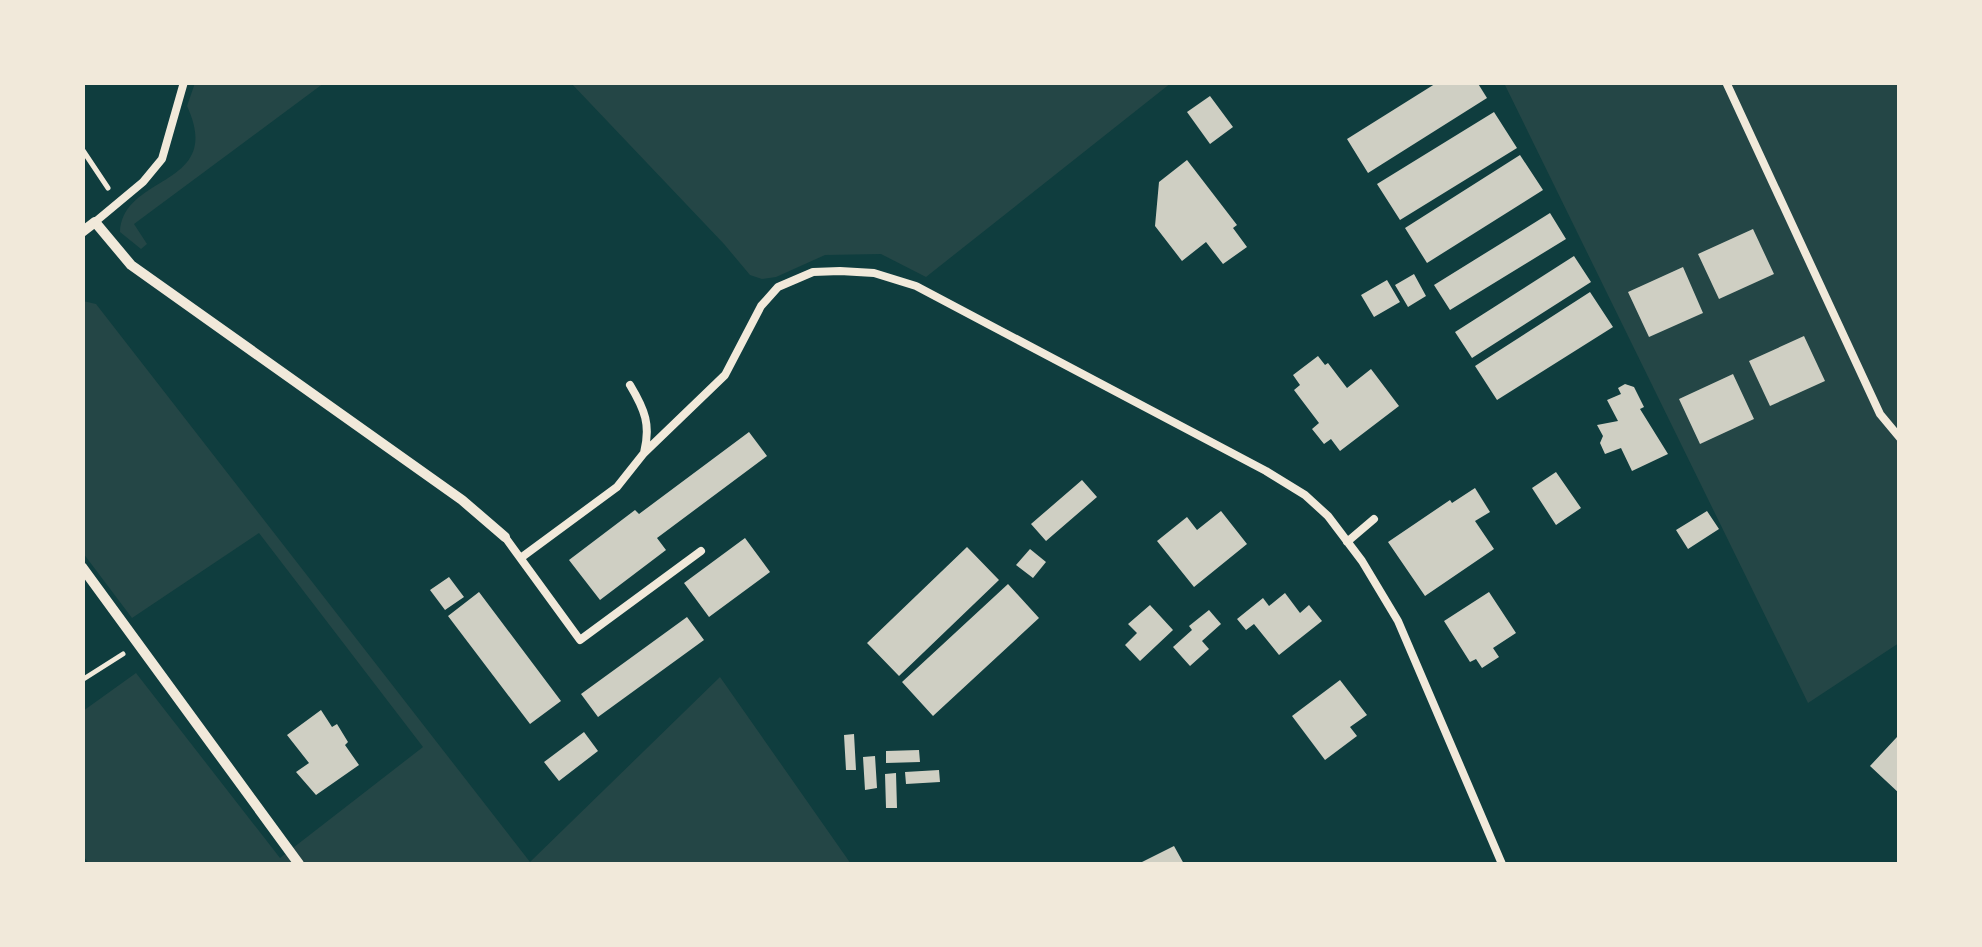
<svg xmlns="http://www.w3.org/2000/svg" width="1982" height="947" viewBox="0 0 1982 947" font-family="Overpass,sans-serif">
	<rect width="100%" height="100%" fill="#0f3d3e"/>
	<!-- green -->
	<path fill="#244646" d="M 195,83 L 324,83 L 134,224 L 147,244 L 141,249 L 120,232 C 123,173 225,188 187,106 Z
		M 571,83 L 1171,83 L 926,277 L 881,254 L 825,255 L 776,277 L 762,279 L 750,275 L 724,244 Z
		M 1504,83 L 1899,83 L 1899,643 L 1808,703 Z
		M 83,301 L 96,304 L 530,862 L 720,677 L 851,864 L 89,864 L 82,854 L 83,711 L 136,673 L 280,858 L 423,747 L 259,533 L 132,618 L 83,553 Z"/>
	<!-- building -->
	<path fill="#cfcfc3" d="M 1438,82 L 1477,82 L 1487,98 L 1368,173 L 1347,139 Z
		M 1210,96 L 1233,127 L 1210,144 L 1187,112 Z
		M 1494,112 L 1517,148 L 1400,220 L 1377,184 Z
		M 1520,155 L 1543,190 L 1427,263 L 1405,228 Z
		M 1187,160 L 1237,225 L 1233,228 L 1247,247 L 1223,264 L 1206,242 L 1182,261 L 1155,226 L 1159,182 Z
		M 1550,213 L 1566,239 L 1450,310 L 1434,285 Z
		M 1753,229 L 1774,274 L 1719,299 L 1698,254 Z
		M 1574,256 L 1591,282 L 1472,358 L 1455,332 Z
		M 1683,267 L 1703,313 L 1649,337 L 1628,292 Z
		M 1414,274 L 1426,296 L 1408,307 L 1395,285 Z
		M 1387,280 L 1400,302 L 1374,317 L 1361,295 Z
		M 1590,292 L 1613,327 L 1497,400 L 1475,366 Z
		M 1804,336 L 1825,381 L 1770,406 L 1749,361 Z
		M 1318,356 L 1325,365 L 1328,363 L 1347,388 L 1371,369 L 1399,406 L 1340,451 L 1331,439 L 1324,444 L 1312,429 L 1319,423 L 1294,390 L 1300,385 L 1293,375 Z
		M 1733,374 L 1754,419 L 1700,444 L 1679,399 Z
		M 1625,384 L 1634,387 L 1644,407 L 1640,409 L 1668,454 L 1632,471 L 1621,448 L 1605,454 L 1600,443 L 1603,436 L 1597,425 L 1618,421 L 1607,400 L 1621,394 L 1618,388 Z
		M 749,432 L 767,456 L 657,538 L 666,550 L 600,600 L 569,560 L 635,510 L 639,514 Z
		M 1556,472 L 1581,508 L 1556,525 L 1532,488 Z
		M 1082,480 L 1097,497 L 1046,541 L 1031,524 Z
		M 1475,488 L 1490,512 L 1475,521 L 1494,549 L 1425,596 L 1388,542 L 1450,500 L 1452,503 Z
		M 1221,511 L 1247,544 L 1194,587 L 1157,541 L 1187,517 L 1197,530 Z
		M 1707,511 L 1719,529 L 1688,549 L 1676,530 Z
		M 745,538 L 770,572 L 709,617 L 684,583 Z
		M 967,547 L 999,580 L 899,676 L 867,643 Z
		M 1030,549 L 1046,562 L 1033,578 L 1016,565 Z
		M 449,577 L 464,597 L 445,610 L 430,590 Z
		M 1008,584 L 1039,618 L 933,716 L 902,682 Z
		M 479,592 L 561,701 L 530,724 L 448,616 Z
		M 1489,592 L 1516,633 L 1493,648 L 1499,657 L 1482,668 L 1476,659 L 1470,662 L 1444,621 Z
		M 1285,593 L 1300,613 L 1309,605 L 1322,621 L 1279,655 L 1254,624 L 1246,630 L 1237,619 L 1263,598 L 1269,606 Z
		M 1150,605 L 1173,630 L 1140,661 L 1125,645 L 1137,633 L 1128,624 Z
		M 1209,610 L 1221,624 L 1202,641 L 1209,649 L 1190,666 L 1173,647 L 1192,630 L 1189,626 Z
		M 687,617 L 704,640 L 598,717 L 581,694 Z
		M 1340,680 L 1367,715 L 1350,727 L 1357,736 L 1325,760 L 1292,716 Z
		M 321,710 L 332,727 L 337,724 L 348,742 L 345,745 L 359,765 L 316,795 L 296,772 L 309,763 L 287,735 Z
		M 584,732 L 598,751 L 559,781 L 544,762 Z
		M 854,734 L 856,770 L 846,770 L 844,735 Z
		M 1897,737 L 1900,739 L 1900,794 L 1870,766 Z
		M 919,750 L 920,762 L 886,763 L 886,751 Z
		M 875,756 L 877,788 L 865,790 L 863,757 Z
		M 939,770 L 940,782 L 906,784 L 905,772 Z
		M 896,773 L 897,808 L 886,808 L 885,774 Z
		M 1174,846 L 1184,864 L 1138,864 Z"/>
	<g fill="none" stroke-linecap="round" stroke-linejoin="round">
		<!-- path -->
		<path stroke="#f1e9da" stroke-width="5" d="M 82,149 L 108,188
			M 82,680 L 123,654"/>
		<!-- service -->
		<path stroke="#f1e9da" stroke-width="8" d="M 1726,82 L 1880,414 L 1900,438
			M 95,222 L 143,182 L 162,159 L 184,82
			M 630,385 C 645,410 651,425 644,453
			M 505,537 L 580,640 L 701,551
			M 1347,542 L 1374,519
			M 522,557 L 617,487 L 644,453 L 725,375 L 761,306 L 778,287 L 813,272 L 840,271 L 874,273 L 916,286 L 1266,471 L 1305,495 L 1328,516 L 1362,561 L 1398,621 L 1502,864"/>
		<!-- minor -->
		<path stroke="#f1e9da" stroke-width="10" d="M 82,232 L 95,222 L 131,265 L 462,500 L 505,537
			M 82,567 L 299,864"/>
	</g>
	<!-- border -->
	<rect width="1982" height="947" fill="none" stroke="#f1e9da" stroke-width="170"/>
</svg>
